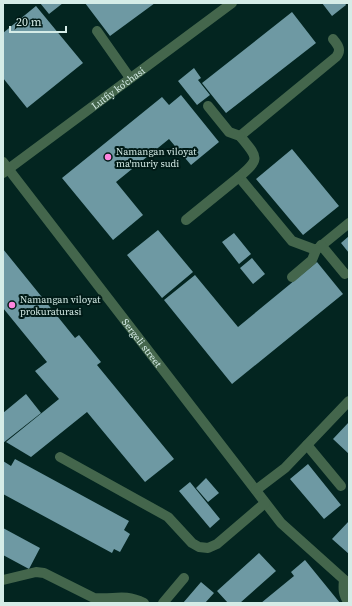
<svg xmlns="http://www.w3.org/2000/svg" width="352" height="606" viewBox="0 0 352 606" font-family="'Source Serif 4',serif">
	<rect width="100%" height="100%" fill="#032520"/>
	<!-- building -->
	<path fill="#6e99a3" d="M 40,3 L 63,3 L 49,14 Z
		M 85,3 L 155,3 L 110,36 Z
		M 322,3 L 345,3 L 346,5 L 332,16 Z
		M 36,6 L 83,63 L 27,108 L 3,78 L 3,33 Z
		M 292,12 L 316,43 L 226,113 L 202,83 Z
		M 194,68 L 201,78 L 198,80 L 210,95 L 197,105 L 178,81 Z
		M 181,95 L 219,142 L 191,165 L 169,139 L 116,182 L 143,215 L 113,240 L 62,178 L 162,97 L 169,105 Z
		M 292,149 L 339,206 L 303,235 L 256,179 Z
		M 158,230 L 193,272 L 162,298 L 127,255 Z
		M 234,233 L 251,254 L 239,264 L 222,242 Z
		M 349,236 L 349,253 L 341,243 Z
		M 3,249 L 75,338 L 79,335 L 101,362 L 97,365 L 174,459 L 145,482 L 87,412 L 31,457 L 6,442 L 59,399 L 35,371 L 47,362 L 3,308 Z
		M 252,258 L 265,274 L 253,284 L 240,268 Z
		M 317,262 L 343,294 L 232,384 L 164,300 L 195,275 L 238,327 Z
		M 26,394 L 41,413 L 3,443 L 3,413 Z
		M 349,422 L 349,454 L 333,439 Z
		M 15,459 L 129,521 L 124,530 L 130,534 L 120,552 L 114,549 L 112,553 L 3,494 L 3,461 L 11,466 Z
		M 308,464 L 341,505 L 324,519 L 290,479 Z
		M 206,478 L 219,493 L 208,502 L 196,488 Z
		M 190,482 L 220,519 L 210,528 L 179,491 Z
		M 349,521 L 349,554 L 332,539 Z
		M 3,528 L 40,548 L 29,569 L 3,555 Z
		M 259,553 L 276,571 L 240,603 L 228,603 L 217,591 Z
		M 305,560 L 340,603 L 261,603 L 294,576 L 291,572 Z
		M 201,582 L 214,593 L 205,603 L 183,603 Z"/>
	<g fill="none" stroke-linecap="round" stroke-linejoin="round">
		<!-- minor -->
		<g stroke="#44664c" stroke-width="10">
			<path d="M 97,31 L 130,78"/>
			<path d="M 333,39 C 338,45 342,50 336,57 L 240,136 C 258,158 261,158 239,177 L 292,241 L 316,250 L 349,223"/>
			<path d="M 208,106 L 229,132 L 240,136"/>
			<path id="s1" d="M 3,162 L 281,523 L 349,584"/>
			<path id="s2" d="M 3,173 L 232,3"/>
			<path d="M 186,220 L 239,177"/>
			<path d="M 321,245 L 345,274"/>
			<path d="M 292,277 L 312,260 L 316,250"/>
			<path d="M 307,445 L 341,486"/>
			<path d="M 60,457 L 168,517 L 192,543 L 199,547 L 208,548 L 217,544 L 265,503"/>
			<path d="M 256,490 L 285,468 L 349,401"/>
			<path d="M 3,580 L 36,572 L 44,573 L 94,598 C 115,600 123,593 144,603"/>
			<path d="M 344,580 C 343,589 343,595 349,603"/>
			<path d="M 163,603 L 184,578"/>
		</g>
	</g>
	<!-- markers -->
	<g fill="#ff85de" stroke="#001b17" stroke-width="1.5">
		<circle cx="108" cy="157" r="4"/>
		<circle cx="12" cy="305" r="4"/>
	</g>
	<g text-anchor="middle" stroke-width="4" stroke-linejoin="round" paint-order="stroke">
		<!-- street labels -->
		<g font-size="10" fill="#d5ece7" stroke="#001b17">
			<text dy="4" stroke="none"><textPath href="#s2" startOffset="143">Lutfiy ko'chasi</textPath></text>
			<text dy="4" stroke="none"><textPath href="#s1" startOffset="228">Sergeli street</textPath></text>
		</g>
		<!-- poi labels -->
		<g font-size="10" fill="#d5ece7" stroke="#001b17" text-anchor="start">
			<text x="116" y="155">Namangan viloyat<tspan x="116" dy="12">ma'muriy sudi</tspan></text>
			<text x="20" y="303">Namangan viloyat<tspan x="20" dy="12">prokuraturasi</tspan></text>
		</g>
	</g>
	<!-- border -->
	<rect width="352" height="606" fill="none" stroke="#d5ece7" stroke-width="8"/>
	<!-- scale -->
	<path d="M10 26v6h56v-6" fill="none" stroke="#d5ece7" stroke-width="2"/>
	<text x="16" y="26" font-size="12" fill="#d5ece7" stroke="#001b17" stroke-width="3" paint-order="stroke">20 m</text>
</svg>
